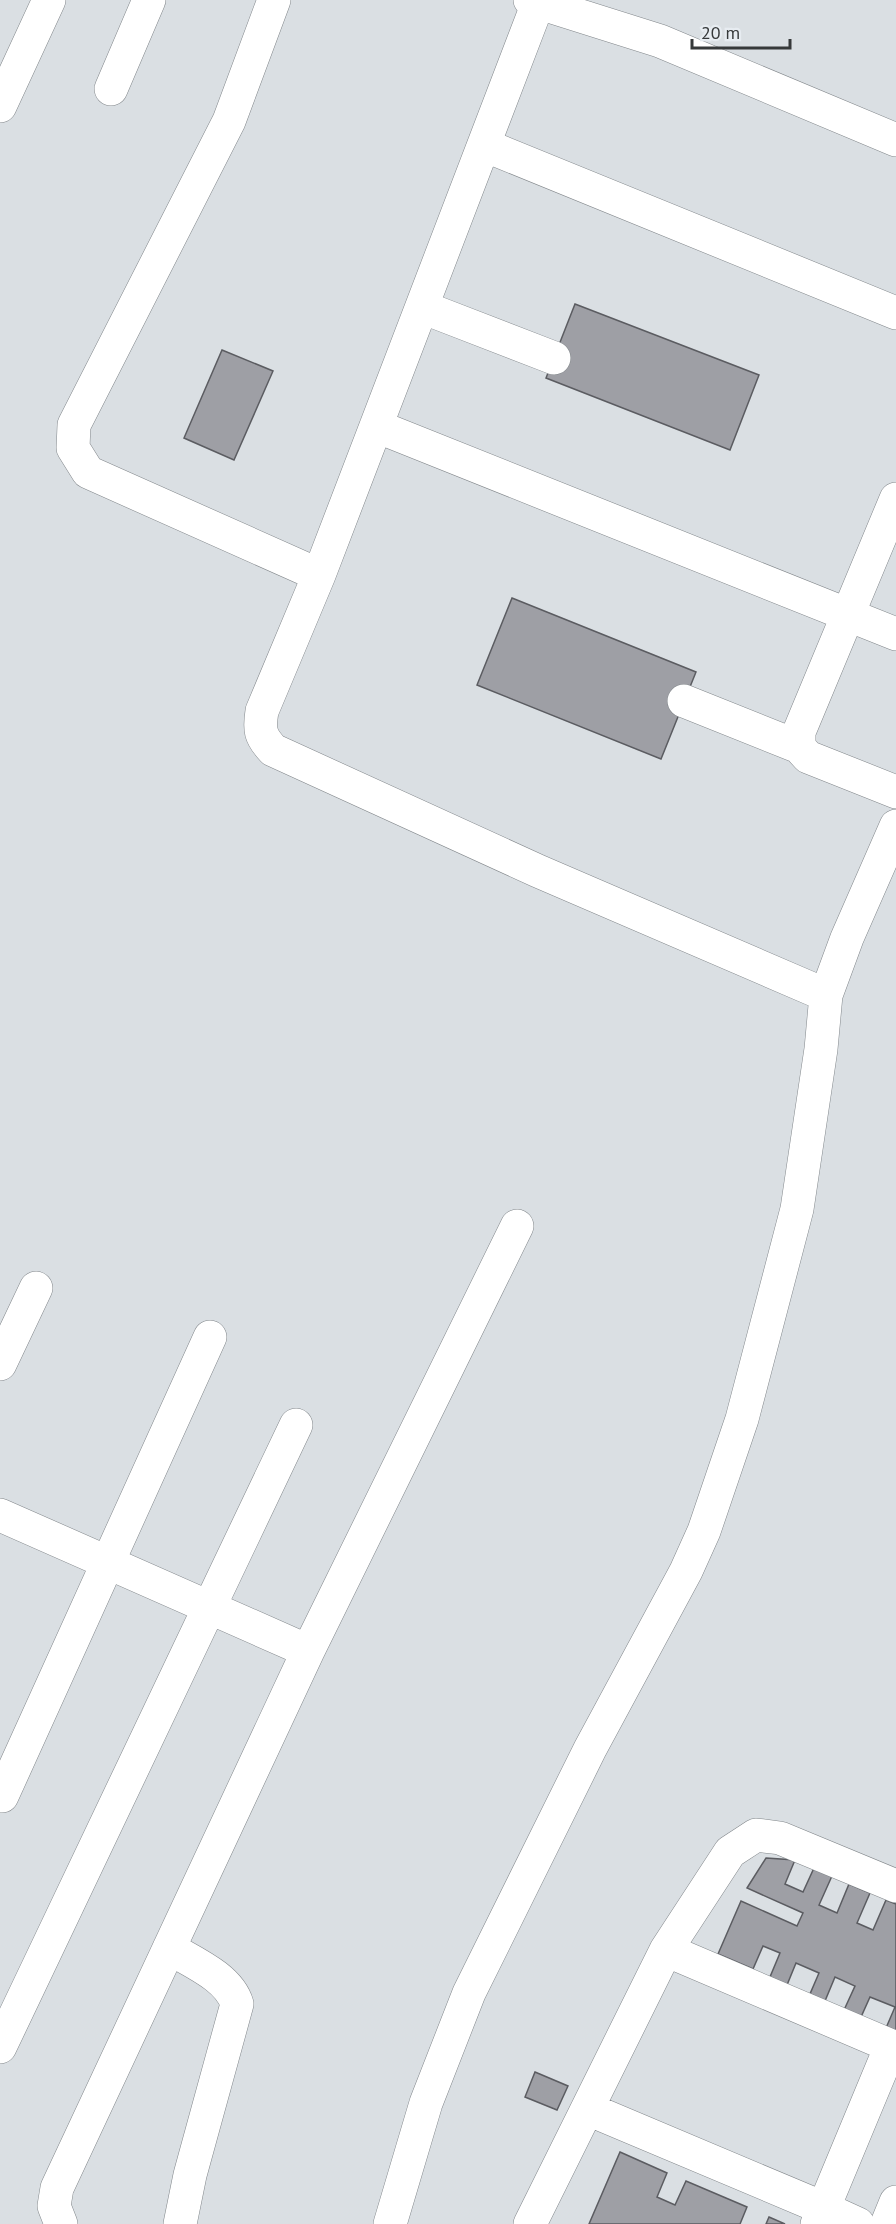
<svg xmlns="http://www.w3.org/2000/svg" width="896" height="2224" viewBox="0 0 896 2224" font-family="'PT Sans',sans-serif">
	<rect width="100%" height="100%" fill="#dadfe3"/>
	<!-- building -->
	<path fill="#9e9fa5" stroke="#5b5c61" stroke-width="1.5" d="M 575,304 L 759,375 L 730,450 L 546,378 Z
		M 222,350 L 273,371 L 234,460 L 184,438 Z
		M 512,598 L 696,672 L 661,759 L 477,685 Z
		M 766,1858 L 795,1860 L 785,1884 L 803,1892 L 814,1868 L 832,1876 L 819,1905 L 837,1913 L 849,1884 L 870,1893 L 857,1923 L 873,1930 L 886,1900 L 896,1904 L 896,2032 L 886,2028 L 895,2007 L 870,1997 L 861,2017 L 844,2010 L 855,1986 L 835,1977 L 825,2001 L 810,1994 L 819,1973 L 796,1963 L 787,1985 L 770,1977 L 780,1953 L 763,1946 L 753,1969 L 718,1954 L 741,1901 L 797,1926 L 803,1913 L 747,1888 Z
		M 535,2072 L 568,2086 L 557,2110 L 525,2097 Z
		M 620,2152 L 667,2173 L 657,2197 L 675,2205 L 686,2181 L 747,2207 L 740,2224 L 589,2224 Z
		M 769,2217 L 785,2224 L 766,2224 Z"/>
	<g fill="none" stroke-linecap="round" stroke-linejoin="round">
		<!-- minor casing -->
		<g stroke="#82878b" stroke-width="34">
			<path id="minor" d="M 274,0 L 229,121 L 74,425 L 73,448 L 88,472 L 319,575
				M 530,0 L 660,41 L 896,140
				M 538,3 L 319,575 L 262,711 C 259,730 260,736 273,750 L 538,871 L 826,995
				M 111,89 L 149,0
				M 0,106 L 49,0
				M 484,145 L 896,313
				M 422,307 L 554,358
				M 376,426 L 896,634
				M 896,499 L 799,732 L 799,747 L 808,757 L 896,792
				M 684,701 L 799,747
				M 0,1364 L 36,1288
				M 0,1515 L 308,1651
				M 2,1796 L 210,1337
				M 169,1948 C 192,1962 229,1977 237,2004 L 190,2175 L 180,2224
				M 666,1950 L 896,2048
				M 0,2047 L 296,1425
				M 588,2109 L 823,2208 L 858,2224
				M 61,2224 L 54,2206 L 57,2188 L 308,1651 L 517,1226
				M 390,2224 L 426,2103 L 469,1993 L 590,1749 L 686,1571 L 704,1531 L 742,1419 L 797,1209 L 821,1049 L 826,995 L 847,938 L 896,826
				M 530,2224 L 666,1950 L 730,1852 L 756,1835 L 780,1838 L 896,1886
				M 817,2224 L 891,2046
				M 887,2224 L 896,2202"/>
		</g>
		<!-- minor -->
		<use href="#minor" stroke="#fff" stroke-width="33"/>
	</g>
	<!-- scale -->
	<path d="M692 39v9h98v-9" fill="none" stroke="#36393a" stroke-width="3"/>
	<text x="701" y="39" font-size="18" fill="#36393a" stroke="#e7ecf1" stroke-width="4.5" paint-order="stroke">20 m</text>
</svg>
